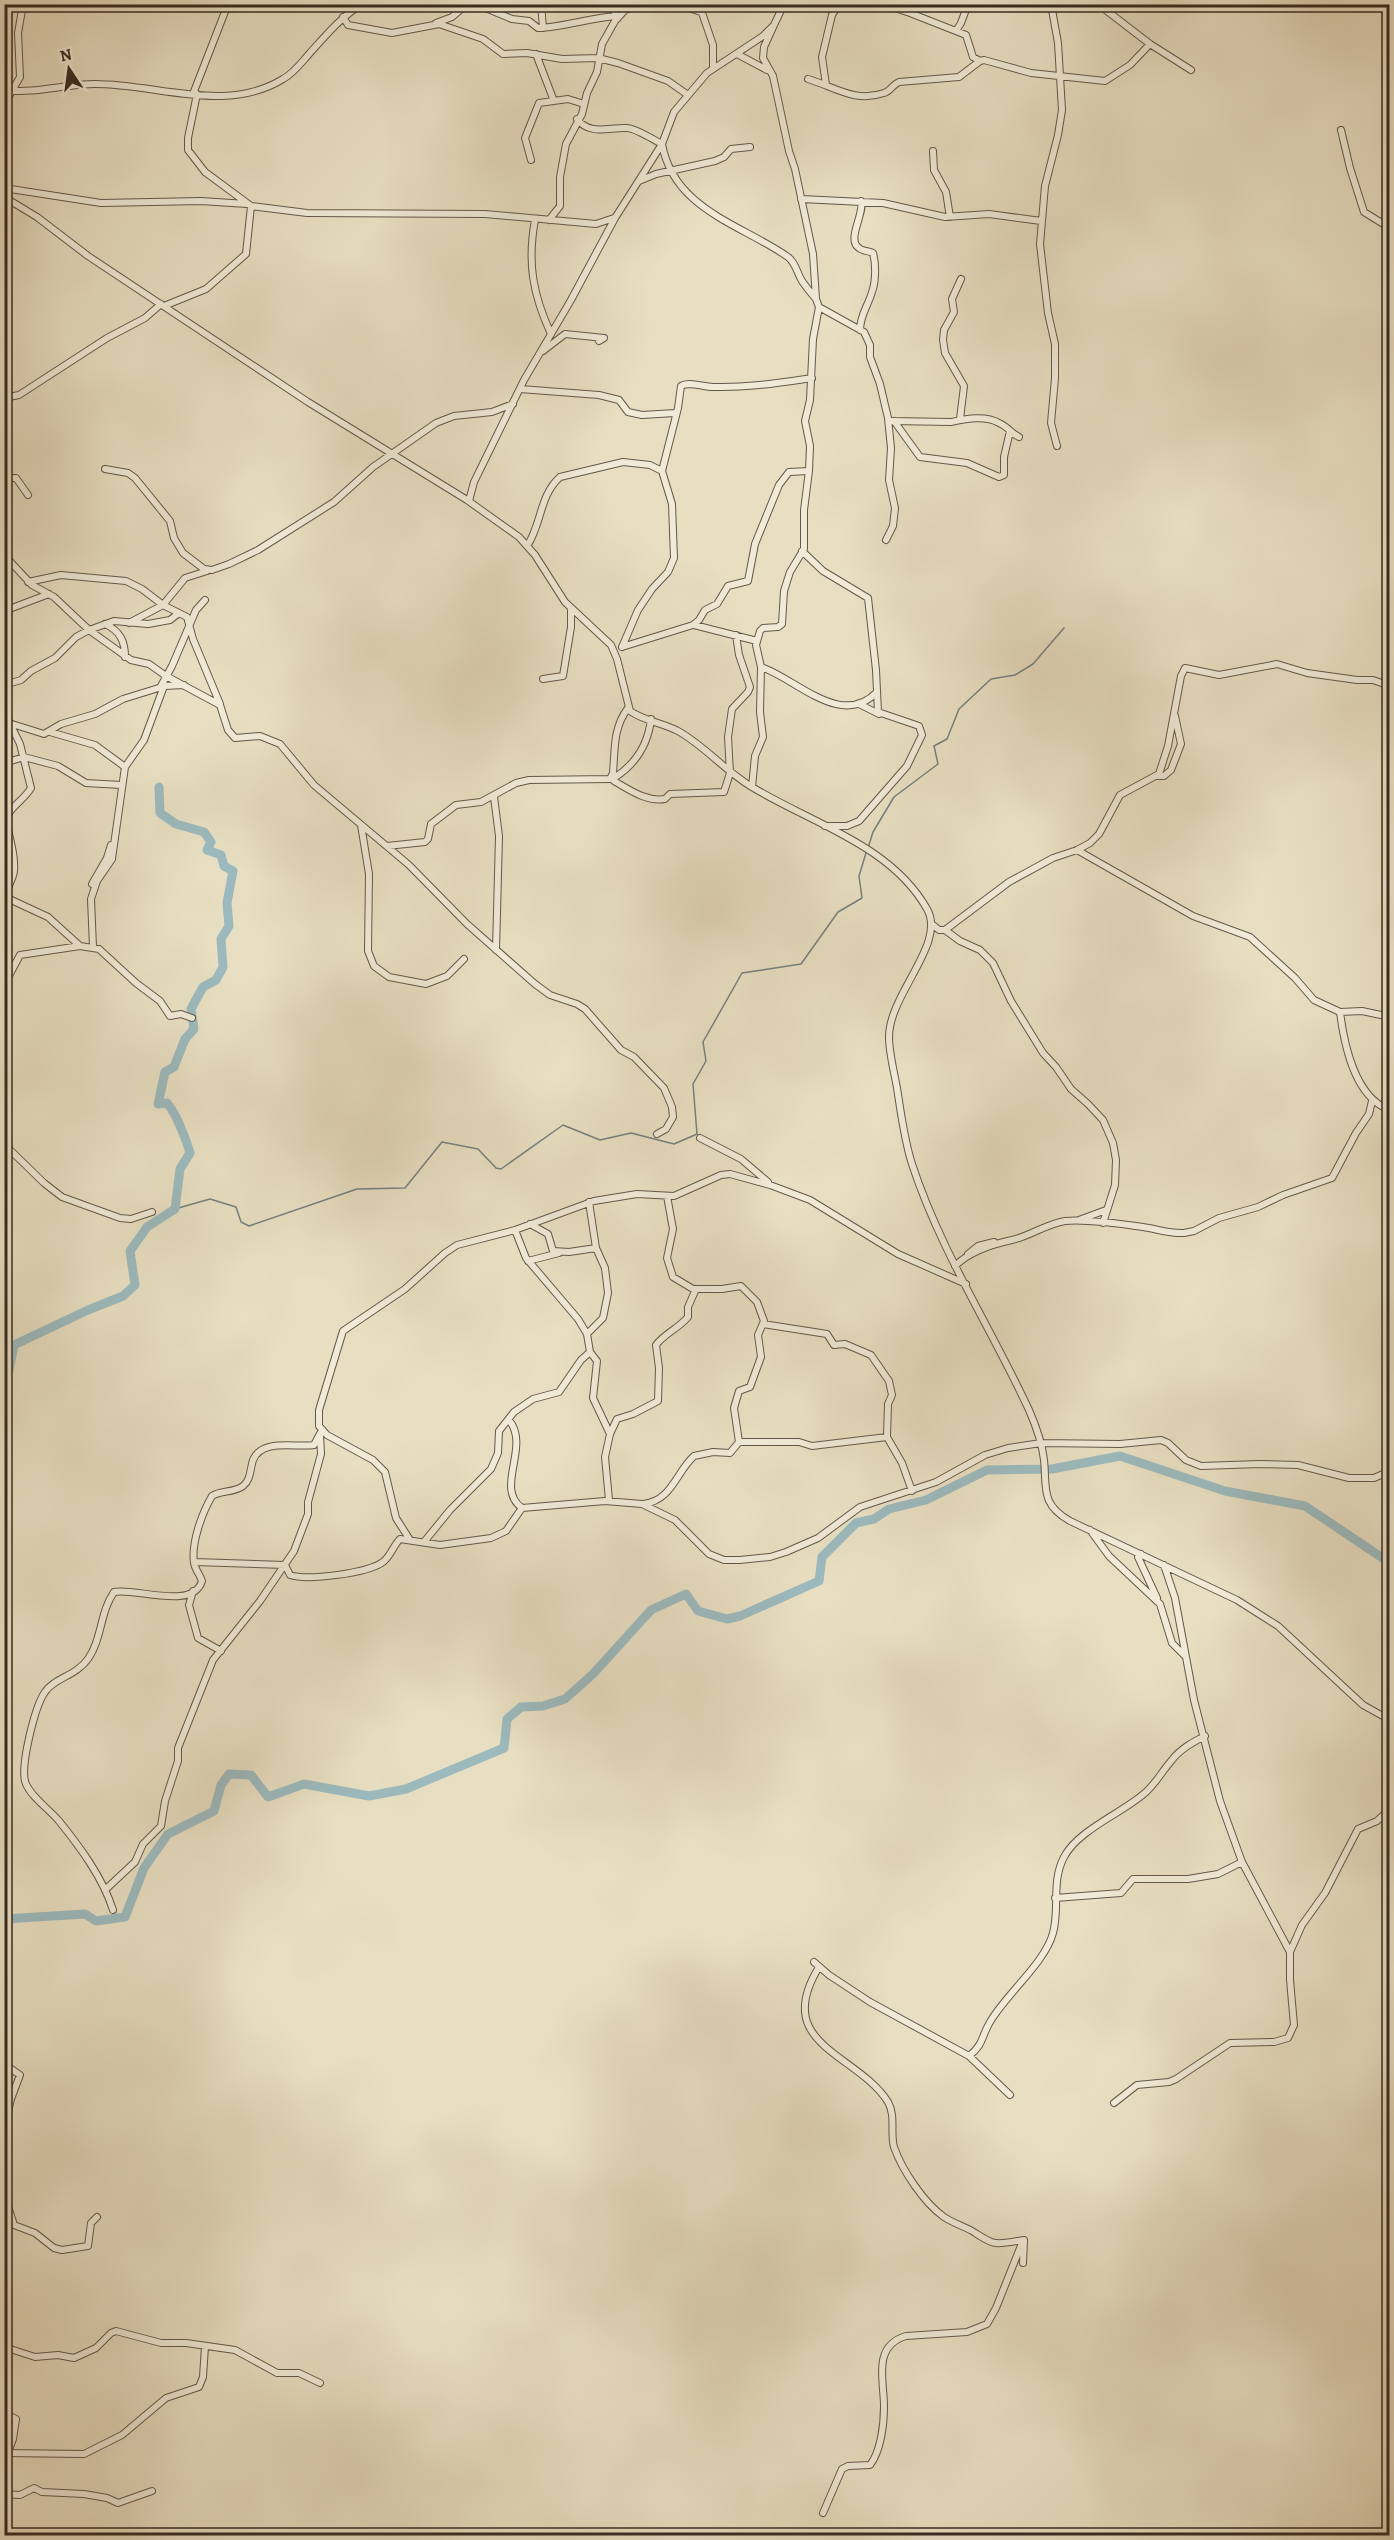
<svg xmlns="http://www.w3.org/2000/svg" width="1394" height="2540" viewBox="0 0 1394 2540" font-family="Alegreya,serif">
	<rect width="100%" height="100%" fill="#e8dfc2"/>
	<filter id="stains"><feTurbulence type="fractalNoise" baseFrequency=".00333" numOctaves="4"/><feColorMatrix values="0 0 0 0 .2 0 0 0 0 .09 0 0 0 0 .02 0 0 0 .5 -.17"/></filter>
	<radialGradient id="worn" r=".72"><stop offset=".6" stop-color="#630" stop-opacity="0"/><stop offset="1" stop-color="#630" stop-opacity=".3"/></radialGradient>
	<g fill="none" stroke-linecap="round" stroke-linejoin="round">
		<!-- stream -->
		<path stroke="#748180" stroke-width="1.5" d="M 868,848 L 873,832 L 894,797 L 938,764 L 934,746 L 947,739 L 959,709 L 991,679 L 1015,675 L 1033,664 L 1064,628
			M 175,1209 L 210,1199 L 236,1207 L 241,1222 L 249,1226 L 357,1189 L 405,1188 L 442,1142 L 478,1149 L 496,1168 L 501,1169 L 563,1125 L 600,1140 L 631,1133 L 674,1144 L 697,1134 L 693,1084 L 706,1061 L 703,1042 L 742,973 L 801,964 L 838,912 L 862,898 L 859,876 L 866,853"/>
		<!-- river -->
		<path stroke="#9cbabe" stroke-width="9" d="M 4,1377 L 9,1370 L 14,1345 L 88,1310 L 123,1296 L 135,1285 L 130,1251 L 147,1227 L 175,1209 L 180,1169 L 190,1153 C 186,1139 176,1113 167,1103 L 158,1104 L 165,1072 L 174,1067 L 185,1039 L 194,1029 L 191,1009 L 203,987 L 216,980 L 223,967 L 221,939 L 229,926 L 227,903 L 233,871 L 224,866 L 221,855 L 207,850 L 211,842 L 204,832 L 176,824 L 160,813 L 159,787
			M 4,1919 L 85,1914 L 96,1921 L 125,1917 L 144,1868 L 168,1834 L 214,1811 L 221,1785 L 229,1774 L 251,1775 L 268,1797 L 304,1784 L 369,1796 L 406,1789 L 504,1748 L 507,1719 L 521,1707 L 543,1706 L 565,1699 L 593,1674 L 651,1610 L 686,1594 L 698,1611 L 727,1619 L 740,1616 L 819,1581 L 822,1557 L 856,1523 L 874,1519 L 889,1509 L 926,1500 L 987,1470 L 1052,1469 L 1120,1456 L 1225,1491 L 1305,1506 L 1390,1563"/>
		<!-- minor casing -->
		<g stroke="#63594a" stroke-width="8">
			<path id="minor" d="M 476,4 L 512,19 L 529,21 L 538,28 C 564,27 589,18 616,16
				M 541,4 L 543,28
				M 599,4 L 613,8 L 617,19
				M 676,4 L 701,12
				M 699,4 L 713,45 L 713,68
				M 883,4 L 910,13 L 966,35 L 973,57 L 980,61
				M 1051,4 L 1058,43 L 1062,110 L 1058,135 L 1045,186 L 1040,244 L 1048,313 L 1055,344 L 1055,378 L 1051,423 L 1057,446
				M 1098,4 L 1150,44 L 1191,70
				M 343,17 L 348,25 L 392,33 L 439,24 L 483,39 L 503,54 L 527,53 L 562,59 L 598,58 L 618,63 L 668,81 L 688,95
				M 436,23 L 452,17 L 467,4
				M 956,31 L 961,23 L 968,4
				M 536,54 L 554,101
				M 737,54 L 767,70
				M 808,79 C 835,87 855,103 884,93 C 891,91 892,85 899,82 L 959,77 L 980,61 L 984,60 L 1031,73 L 1105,81 L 1130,65 L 1150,44
				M 826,85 L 822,57 L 832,15 L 839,4
				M 4,90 C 35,94 65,84 95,84 C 158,84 226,114 283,79 C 294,73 301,63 309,54 C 326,35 341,17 362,4
				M 193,94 L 228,4
				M 197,94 L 188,138 L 188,150 L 205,172 L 251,206 L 307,213 L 485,214 L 596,224 L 614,218
				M 4,105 L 20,77 L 18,33 L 23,4
				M 577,119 C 590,136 609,127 627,128 C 635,128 654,140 662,144 C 674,210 741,224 788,257 C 796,263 797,273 802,281 C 806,287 811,293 816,299
				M 1341,130 L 1350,168 L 1364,212 L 1390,228
				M 933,151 L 934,170 L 946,192 L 950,217
				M 531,160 L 525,138 L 539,103 L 568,99 L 584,104
				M 639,181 L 656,174 L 715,161 L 724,157 L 731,149 L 750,147
				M 4,188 L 101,203 L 201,201 L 247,204
				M 4,197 L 37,217 L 88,256 L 308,402 L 467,500 L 519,537 L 535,555 L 565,602 L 611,645 L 617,659 L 630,711 C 644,721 663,723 678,731 C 705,746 725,771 752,787 C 811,823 891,845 927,909 C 947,943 889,994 889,1037 C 889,1053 894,1071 897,1088 C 901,1113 904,1139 912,1164 C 940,1250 991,1328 1029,1410 C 1036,1426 1042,1442 1044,1460 C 1047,1488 1040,1504 1070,1521 L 1237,1600 L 1278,1626 L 1363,1705 L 1390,1720
				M 801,199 L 883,203 L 945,217 L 989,214 L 1041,221
				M 535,220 C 527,263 533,295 551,334
				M 549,220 L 560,206 L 560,177 L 566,144 L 582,114 L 587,93 L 597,72 L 602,44 L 615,21 L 625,10 L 636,6 L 652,4
				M 164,306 L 206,289 L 246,254 L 251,206
				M 819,307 L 864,332 L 870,345 L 870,357 L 880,384 L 888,418 L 891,448 L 889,480 L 895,508 L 893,526 L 886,540
				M 860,330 C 860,315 868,306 872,292 C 876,281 876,264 873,253 C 869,251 862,251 859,248 C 846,240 865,213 861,201
				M 543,351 L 565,334 L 604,338 L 599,341
				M 520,389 L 599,395 L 619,400 L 628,412 L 642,415 L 675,413
				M 4,398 L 19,395 L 107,338 L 145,318 L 161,304
				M 960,419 L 964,386 L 945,353 L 943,340 L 944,330 L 954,312 L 952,299 L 961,279
				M 891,421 L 951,422 C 966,419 985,415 999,423 C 1007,426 1012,434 1019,437
				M 894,421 L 920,457 L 967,463 L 999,477 L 1004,475 L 1004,457 L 1010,431
				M 105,469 L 128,473 L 135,478 L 170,521 L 174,538 L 183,553 L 204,569 L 212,570 L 229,564 L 258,550 L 334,502 L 373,467 L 436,423 L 454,416 L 492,412 L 513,404
				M 4,478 L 16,478 L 28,495
				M 469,501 L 474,482 L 524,380 L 571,300 L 615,218 L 662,144 L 674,112 L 707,73 L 763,36 L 774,25 L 784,4
				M 527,546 C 542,524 539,496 560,477 L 623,462 L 650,465 L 662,471
				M 802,551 L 823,571 L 868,598 L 876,670 L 878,712 L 919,726 L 922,735 L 907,766 L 859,821 L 847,826 L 825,826
				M 4,555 L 32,585 L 54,597 L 89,630 L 114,621 L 148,624 L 170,620 L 179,613
				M 28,582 L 61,575 L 126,581 L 142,589 L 163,605 L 187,617 L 193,639 L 220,704
				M 4,611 L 49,594
				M 129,623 L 163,605 L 185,578 L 207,571
				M 105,624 C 120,631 125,641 125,657
				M 694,625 L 757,641
				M 622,647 L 638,610 L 652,589 L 668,572 L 674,558 L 672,504 L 662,471 L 678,408 L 681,386 C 689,381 703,387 713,387 C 747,388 778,383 812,378
				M 622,647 L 693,625 L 699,620 L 705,610 L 717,604 L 728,586 L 748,581 L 755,544 L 779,485 L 789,472 L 809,471
				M 761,667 C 797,679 841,729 877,692
				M 543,679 L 563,676 L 571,627 L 571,608
				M 4,685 L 21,680 L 31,671 L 55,658 L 76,637 L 89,630 L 131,660 L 149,664 L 166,676 L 220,705 L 228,730 L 235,738 L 260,736 L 280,744 L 314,785 L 409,865 L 467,924 L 535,984 L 550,995 L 577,1004 L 585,1009 L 621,1050 L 634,1057 L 664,1088 L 672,1107 L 673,1117 L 666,1129 L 657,1134
				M 161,686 L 172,666 L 196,610 L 205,600
				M 859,704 L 879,714
				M 4,711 L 20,744 L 31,788 C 24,800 11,806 6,818 C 8,836 16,853 14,871 C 13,881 5,888 7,898 L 48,917 L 80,946
				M 12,724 L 44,734 L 61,724 L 95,714 L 123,699 L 165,686
				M 50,732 L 95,745 L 125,767
				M 4,763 L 24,757 L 58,766 L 86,783 L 121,785
				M 613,774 L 614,781 C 630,790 646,802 665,799 L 670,794 L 724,792 L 730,773 L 728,737 L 732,709 L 748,692 L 750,687 L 739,655 L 736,635
				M 1156,776 L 1164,776 L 1171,770 L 1181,744 L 1175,716
				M 614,778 C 636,764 648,745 651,719
				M 752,787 L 755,756 L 763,737 L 760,712 L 761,667 L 756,645 L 760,631 L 763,628 L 778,627 L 782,624 L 784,591 L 790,572 L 804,549 L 804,510 L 809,471 L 810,446 L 805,421 L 810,400 L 813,339 L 819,307 L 816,299 L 813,254 L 795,169 L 789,151 L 773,76 L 763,58 L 764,47 L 774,25
				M 494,797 L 499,836 L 496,950
				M 361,825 L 369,874 L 368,951 L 374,966 L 389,977 L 426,984 L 447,976 L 464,959
				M 387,846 L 425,842 L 428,839 L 431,824 L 456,805 L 481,802 L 516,783 L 529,780 L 610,779 L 613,773 C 615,749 613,728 628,708
				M 1077,850 L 1193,916 L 1250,937 L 1295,978 L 1314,1000 L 1340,1012 L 1362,1011 L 1390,1017
				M 92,884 L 107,858 L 111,845
				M 933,925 L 939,930 L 945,930 L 960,941 L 980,950 L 993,963 L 1011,1001 L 1043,1053 L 1056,1067 L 1071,1089 L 1088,1104 L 1103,1120 L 1113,1143 L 1116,1160 L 1115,1185 L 1103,1223
				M 945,930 L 1009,882 L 1053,858 L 1077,850 L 1090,843 L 1099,834 L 1120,795 L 1159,774 L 1168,746 L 1181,676 L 1185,668 L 1219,675 L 1277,664 L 1307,673 L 1357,680 L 1373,680 L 1390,686
				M 93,947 L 91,899 L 97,881 L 112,859 L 125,767 L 144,740 L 164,686 L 184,685
				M 4,985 L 20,955 L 80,946 L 99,949 L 136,983 L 160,1001 L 170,1016 L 181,1014 L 192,1018
				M 1340,1012 C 1344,1044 1355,1098 1390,1110
				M 700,1138 L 741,1159 L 768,1182
				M 4,1144 L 44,1183 L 62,1197 L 120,1218 L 131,1219 L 152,1212
				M 667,1196 L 673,1229 L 667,1258 L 673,1277 L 693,1289 L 722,1289 L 741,1286 L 757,1302 L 764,1321 L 758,1335 L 761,1357 L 750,1387 L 739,1391 L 734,1408 L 739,1442
				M 1079,1220 L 1106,1210
				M 530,1224 L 548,1234 L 553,1251 L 569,1252 L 596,1248
				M 515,1230 L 526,1258 L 578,1319 L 587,1334
				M 968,1254 L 978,1246 L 994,1242
				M 528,1261 L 559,1253
				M 955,1266 C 969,1252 993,1244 1012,1240 C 1030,1236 1046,1224 1065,1221 C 1085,1219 1122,1224 1143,1227 C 1157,1229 1170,1234 1184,1233 L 1194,1231 L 1219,1218 L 1258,1207 L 1283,1195 L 1332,1178 L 1356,1133 L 1369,1114 L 1372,1101
				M 763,1324 L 827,1334 L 834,1345 L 845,1344 L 871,1355 L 889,1381 L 892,1395 L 888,1404 L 887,1437 L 902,1463 L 912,1491
				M 590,1352 L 597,1361 L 593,1398 L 610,1434 L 605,1457 L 609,1500
				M 509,1420 C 531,1447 494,1488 522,1508
				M 610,1434 L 617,1419 L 633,1414 L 658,1401 L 659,1368 L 656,1345 C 665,1333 678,1329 688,1317 L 688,1307 L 696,1289
				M 643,1504 C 672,1501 676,1472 694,1456 L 713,1452 L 730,1453 L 739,1442 L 799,1442 L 812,1446 L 887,1437
				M 1090,1530 L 1109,1556 L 1160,1604 L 1172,1643 L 1185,1656
				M 410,1540 L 396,1518 L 385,1472 L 373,1460 L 327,1435 L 319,1426 L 319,1410 L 343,1331 L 405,1289 L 445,1253 L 457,1245 L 515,1230 L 594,1201 L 637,1194 L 674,1196 L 721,1175 L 730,1174 L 770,1185 L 810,1200 L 898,1254 L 966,1284
				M 424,1542 L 450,1510 L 491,1469 L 498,1453 L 499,1431 L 514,1412 L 533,1399 L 559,1392 L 581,1360 L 590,1352 L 587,1334 L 603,1318 L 608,1293 L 605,1268 L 596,1248 L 589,1202
				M 1141,1554 L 1138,1557 L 1157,1598
				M 194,1562 L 285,1565 L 290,1575 C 308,1581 368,1573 383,1562 C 391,1556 393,1546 400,1539 L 440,1545 L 491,1538 L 506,1531 L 522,1508 L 605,1501 L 642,1504 L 675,1520 L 709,1554 L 724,1560 L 740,1560 L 770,1557 L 786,1552 L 818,1538 L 860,1507 L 936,1482 L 985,1455 L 1008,1448 L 1041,1443 L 1120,1444 L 1161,1440 L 1168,1443 L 1186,1460 L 1201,1466 L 1260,1464 L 1298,1465 L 1349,1478 L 1374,1478 L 1390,1471
				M 1164,1565 L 1175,1598 L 1194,1700 L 1220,1801 L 1242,1862 L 1290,1952
				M 193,1591 L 189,1605 L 198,1638 L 221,1651
				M 105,1890 L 135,1862 L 143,1844 L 161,1826 L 165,1801 L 178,1761 L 178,1748 L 213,1660 L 260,1601 L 294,1551 L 308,1514 L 308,1502 L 321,1454 L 320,1435
				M 1055,1898 L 1121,1893 L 1133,1879 L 1188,1879 L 1218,1874 L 1242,1862
				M 113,1910 C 103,1878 80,1847 59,1821 C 49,1809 32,1798 26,1784 C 19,1769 35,1706 45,1692 C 54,1678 76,1676 88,1659 C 102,1639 100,1612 114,1592 C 134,1587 193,1611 202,1581 C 200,1575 195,1569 194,1563 C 191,1543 202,1513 212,1496 C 221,1490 234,1493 243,1486 C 251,1480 250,1469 253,1460 C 262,1438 296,1448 314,1445 L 322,1430
				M 814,1962 L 829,1975 L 870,2002 L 969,2056 L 1010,2095
				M 819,1967 C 771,2045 857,2053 888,2102 C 896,2116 890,2133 894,2147 C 902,2170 924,2203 944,2217 C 953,2223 963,2226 972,2231 C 979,2235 989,2243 996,2243 C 1005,2244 1015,2241 1024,2240 L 1023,2263
				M 969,2056 C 984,2044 981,2037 990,2022 C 1006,1994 1045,1963 1053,1933 C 1060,1907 1051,1882 1064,1857 C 1079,1829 1123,1813 1146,1792 C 1156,1783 1163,1770 1172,1760 C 1180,1749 1193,1742 1205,1736
				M 4,2064 L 20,2075 L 11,2099 L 4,2128
				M 1114,2103 L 1137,2085 L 1169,2082 L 1176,2079 L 1230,2043 L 1274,2042 L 1288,2038 L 1294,2025 L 1290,1980 L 1290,1952 L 1302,1925 L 1325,1893 L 1358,1829 L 1377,1821 L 1390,1809
				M 4,2194 L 14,2225 L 35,2233 L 54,2248 L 62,2250 L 88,2246 L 91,2223 L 97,2217
				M 4,2347 L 35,2357 L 58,2355 L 74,2358 L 96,2348 L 111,2333 L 116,2331 L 161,2343 L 186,2343 L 235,2350 L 277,2373 L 299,2373 L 320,2383
				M 4,2413 L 16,2419 L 13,2439 L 8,2452
				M 4,2453 L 84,2454 L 122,2435 L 166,2398 L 199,2387 L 203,2377 L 205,2346
				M 4,2494 L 20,2495 L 34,2488 L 42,2492 L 84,2494 L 107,2498 L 118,2503 L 152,2491
				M 823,2513 L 842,2469 L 848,2466 L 870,2465 C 881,2451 884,2424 884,2406 C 884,2381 872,2346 906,2336 L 967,2332 L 987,2324 L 996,2308 L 1022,2243"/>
		</g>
		<!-- minor -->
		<use href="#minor" stroke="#f0ead7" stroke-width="6"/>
	</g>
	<!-- margin -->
	<rect width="1394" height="2540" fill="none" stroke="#e8dfc2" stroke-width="24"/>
	<rect x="6" y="6" width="1382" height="2528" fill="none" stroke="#372c22" stroke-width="3"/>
	<rect x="12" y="12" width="1370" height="2516" fill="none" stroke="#372c22" stroke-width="1.5"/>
	<!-- north arrow -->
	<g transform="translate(69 69) rotate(347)" stroke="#f0ead7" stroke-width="4.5" paint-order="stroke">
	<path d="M0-4.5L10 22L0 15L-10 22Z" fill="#372c22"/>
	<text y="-9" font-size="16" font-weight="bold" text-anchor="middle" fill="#372c22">N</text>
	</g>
	<rect width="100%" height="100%" filter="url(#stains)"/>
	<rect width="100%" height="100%" fill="url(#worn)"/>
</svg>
